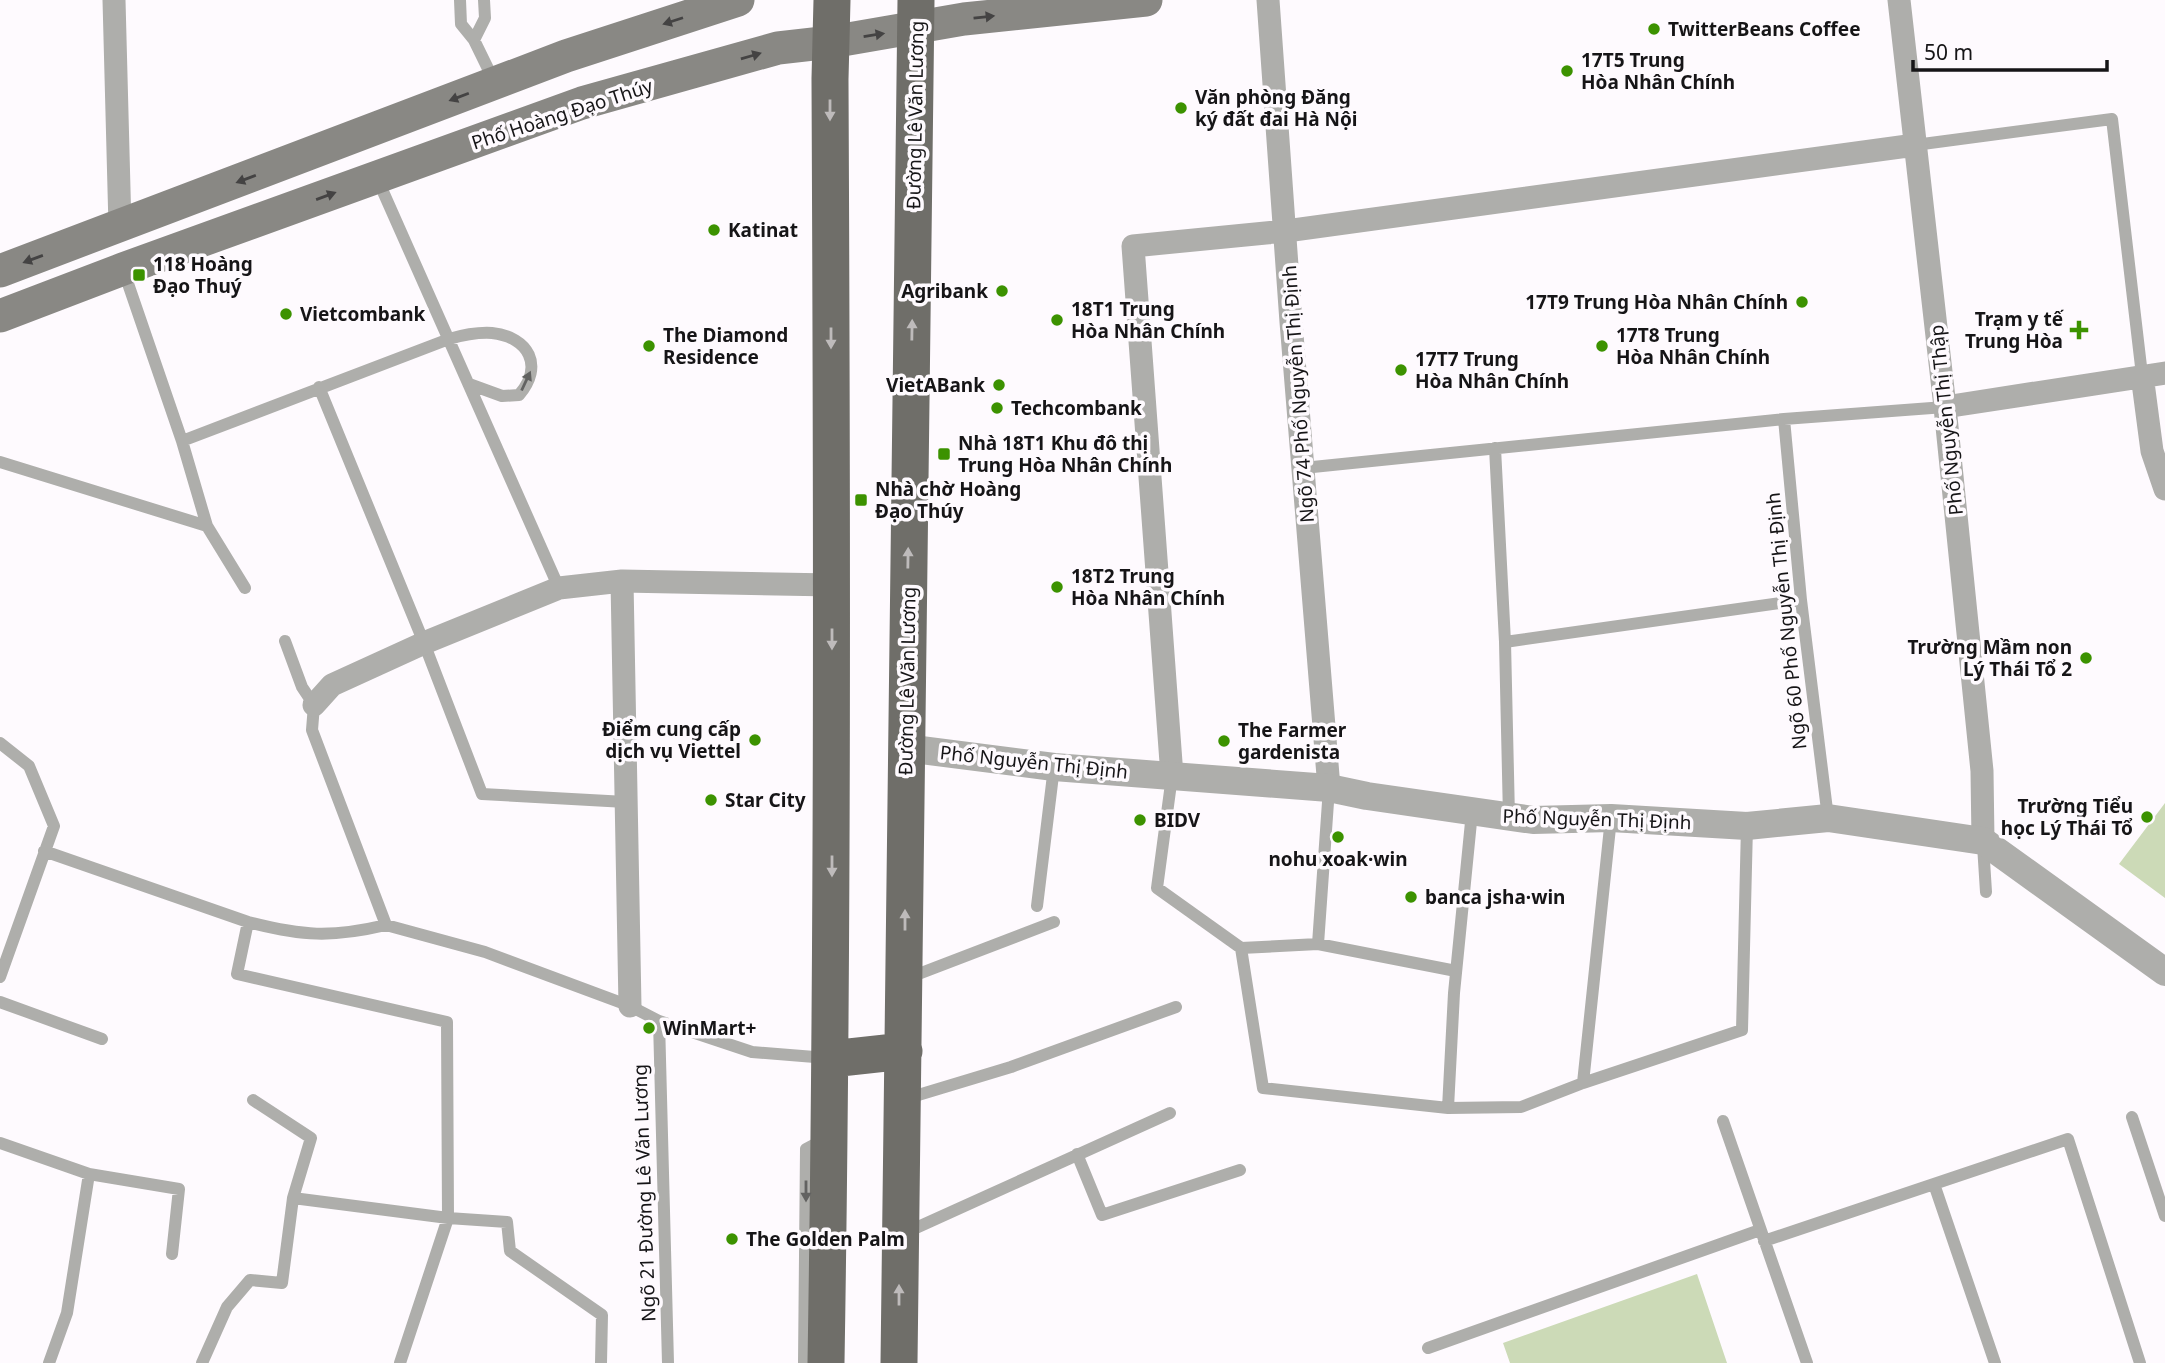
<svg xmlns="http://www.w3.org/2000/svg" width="2165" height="1363" viewBox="0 0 2165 1363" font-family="'Noto Sans',sans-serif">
	<rect width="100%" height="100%" fill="#fefafe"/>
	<!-- green -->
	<path fill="#ccdab7" d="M 2165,803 L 2165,898 L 2119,864 Z
		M 1697,1274 L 1727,1363 L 1510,1363 L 1503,1343 Z"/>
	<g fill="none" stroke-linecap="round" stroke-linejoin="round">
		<!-- service -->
		<path stroke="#aeaeab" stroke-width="12" d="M 460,0 L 461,24 L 474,40 L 495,83
			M 474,40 L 485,18 L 484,0
			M 1915,145 L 2112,119 L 2142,375
			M 377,178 L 559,588
			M 123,269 L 182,441 L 207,526 L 245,588
			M 319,387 L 424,643 L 482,794 L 626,802
			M 1784,419 L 1801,600 L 1828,818
			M 182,441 L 449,339 C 463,335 477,332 492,333 C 529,337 544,366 519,395 L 502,396 L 469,384
			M 1495,448 L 1505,642 L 1509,817
			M 0,462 L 207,526
			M 1303,468 L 1784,419 L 1945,407
			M 285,641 L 302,687 L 314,705 L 312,730 L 386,925 L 485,952 L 630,1006 L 659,1021 L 752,1052 L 827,1058
			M 1505,642 L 1801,600
			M 0,743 L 29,766 L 54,826 L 0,977
			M 1172,776 L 1157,888 L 1241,948
			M 1983,845 L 1986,892
			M 44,851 L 248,922 C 302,936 331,938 386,925
			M 1037,906 L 1054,767
			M 248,922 L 237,974 L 447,1022 L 448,1218 L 400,1363
			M 1318,944 L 1456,971
			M 1241,948 L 1263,1088 L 1448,1108 L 1521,1107 L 1583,1083 L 1742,1030 L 1747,826
			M 1241,948 L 1318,944 L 1329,788
			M 908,978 L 1054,922
			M 0,1002 L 102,1039
			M 659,1021 L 668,1363
			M 1583,1083 L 1611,818
			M 905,1099 L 1011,1067 L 1176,1007
			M 1448,1108 L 1454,993 L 1472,812
			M 2132,1117 L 2165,1216
			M 1723,1121 L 1807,1363
			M 0,1143 L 89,1174 L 179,1189 L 172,1254
			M 1077,1154 L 1102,1215 L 1240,1170
			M 1934,1184 L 1995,1363
			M 293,1198 L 448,1218 L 507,1222 L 510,1251 L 602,1315 L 601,1363
			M 907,1232 L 1170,1113
			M 1764,1241 L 2068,1139 L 2140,1363
			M 1428,1348 L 1760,1230
			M 49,1363 L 67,1313 L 89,1174
			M 202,1363 L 227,1307 L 250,1280 L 282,1283 L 293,1198 L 311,1138 L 253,1100
			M 804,1363 L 806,1149 L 823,1140"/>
		<!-- minor -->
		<path stroke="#aeaeab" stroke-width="23" d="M 114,0 L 120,227
			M 1268,0 L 1291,322 L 1329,788
			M 1899,0 L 1945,407 L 1982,771 L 1983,841
			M 2142,375 L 2152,451 L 2165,489
			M 1945,407 L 2165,373
			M 622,581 L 630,1006
			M 314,705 L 332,685 L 424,643 L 559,588 L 622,581 L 833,585
			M 1172,776 L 1133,246 L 1286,231 L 1915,145"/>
		<!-- tertiary -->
		<path stroke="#aeaeab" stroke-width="28" d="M 905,748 L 1054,767 L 1329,788 L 1367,796 L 1533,820 L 1611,818 L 1747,826 L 1828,818 L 1983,841 L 2165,972"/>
		<!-- secondary -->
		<path stroke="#898884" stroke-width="33" d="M 0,271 L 566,56 L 738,0
			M 0,316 L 123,269 L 582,103 L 778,48 L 831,42 L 964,19 L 1146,0"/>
		<!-- primary -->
		<path stroke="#6f6e69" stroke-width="37" d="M 831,1059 L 904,1051
			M 826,1363 C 833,935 832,507 830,79 L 832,0
			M 899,1363 L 916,0"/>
	</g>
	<!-- one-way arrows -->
	<defs><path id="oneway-solid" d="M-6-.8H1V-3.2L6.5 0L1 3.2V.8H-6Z" transform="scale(1.75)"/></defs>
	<g fill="#444343">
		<use href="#oneway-solid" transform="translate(984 17) rotate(-6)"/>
		<use href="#oneway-solid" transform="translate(673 21) rotate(162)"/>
		<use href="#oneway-solid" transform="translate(874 35) rotate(-9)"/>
		<use href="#oneway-solid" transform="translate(751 56) rotate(-16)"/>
		<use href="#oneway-solid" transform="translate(459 97) rotate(159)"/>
		<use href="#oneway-solid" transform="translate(246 179) rotate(159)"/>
		<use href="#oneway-solid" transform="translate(326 196) rotate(-20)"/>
		<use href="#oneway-solid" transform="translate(33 259) rotate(160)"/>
	</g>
	<g fill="#bebbbb">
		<use href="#oneway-solid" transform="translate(830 110) rotate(90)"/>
		<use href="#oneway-solid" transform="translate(912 330) rotate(-89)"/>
		<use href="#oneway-solid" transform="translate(831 338) rotate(90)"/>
		<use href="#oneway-solid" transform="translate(908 558) rotate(-89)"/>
		<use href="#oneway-solid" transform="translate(832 639) rotate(90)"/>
		<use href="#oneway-solid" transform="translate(832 866) rotate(90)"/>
		<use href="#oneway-solid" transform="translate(905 920) rotate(-90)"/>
		<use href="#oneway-solid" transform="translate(899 1295) rotate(-90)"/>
	</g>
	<g fill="#626261">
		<use href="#oneway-solid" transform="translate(526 381) rotate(-65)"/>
		<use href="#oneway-solid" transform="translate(806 1191) rotate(90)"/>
	</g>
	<!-- markers -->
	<g fill="#3c9200" stroke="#fefafe" stroke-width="2.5">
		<circle cx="1654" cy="29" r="7"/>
		<circle cx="1567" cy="71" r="7"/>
		<circle cx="1181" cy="108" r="7"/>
		<circle cx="714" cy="230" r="7"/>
		<rect x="132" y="268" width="14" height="14" rx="3.5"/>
		<circle cx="1002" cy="291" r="7"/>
		<circle cx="1802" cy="302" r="7"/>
		<circle cx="286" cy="314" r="7"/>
		<circle cx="1057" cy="320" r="7"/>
		<path d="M2075.5 319.5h7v7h7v7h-7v7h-7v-7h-7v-7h7z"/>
		<circle cx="649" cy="346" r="7"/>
		<circle cx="1602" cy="346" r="7"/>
		<circle cx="1401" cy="370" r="7"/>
		<circle cx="999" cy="385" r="7"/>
		<circle cx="997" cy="408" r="7"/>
		<rect x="937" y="447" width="14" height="14" rx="3.5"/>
		<rect x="854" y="493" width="14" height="14" rx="3.5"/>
		<circle cx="1057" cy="587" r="7"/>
		<circle cx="2086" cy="658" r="7"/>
		<circle cx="755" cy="740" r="7"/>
		<circle cx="1224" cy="741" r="7"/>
		<circle cx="711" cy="800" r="7"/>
		<circle cx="2147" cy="817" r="7"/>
		<circle cx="1140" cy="820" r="7"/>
		<circle cx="1338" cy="837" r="7"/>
		<circle cx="1411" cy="897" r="7"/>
		<circle cx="649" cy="1028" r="7"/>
		<circle cx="732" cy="1239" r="7"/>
	</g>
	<g text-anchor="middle" stroke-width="7" stroke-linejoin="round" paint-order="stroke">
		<!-- poi labels -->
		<g font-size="19" font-weight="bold" fill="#161517" stroke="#fefafe" text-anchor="start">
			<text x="1668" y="36">TwitterBeans Coffee</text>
			<text x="1581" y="67">17T5 Trung<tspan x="1581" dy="22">Hòa Nhân Chính</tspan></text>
			<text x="1195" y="104">Văn phòng Đăng<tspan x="1195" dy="22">ký đất đai Hà Nội</tspan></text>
			<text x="728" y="237">Katinat</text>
			<text x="153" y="271">118 Hoàng<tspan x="153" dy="22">Đạo Thuý</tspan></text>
			<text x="988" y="298" text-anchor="end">Agribank</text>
			<text x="1788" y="309" text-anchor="end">17T9 Trung Hòa Nhân Chính</text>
			<text x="1071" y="316">18T1 Trung<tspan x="1071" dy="22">Hòa Nhân Chính</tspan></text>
			<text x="300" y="321">Vietcombank</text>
			<text x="2063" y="326" text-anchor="end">Trạm y tế<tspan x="2063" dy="22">Trung Hòa</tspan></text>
			<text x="663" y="342">The Diamond<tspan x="663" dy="22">Residence</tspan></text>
			<text x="1616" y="342">17T8 Trung<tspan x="1616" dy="22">Hòa Nhân Chính</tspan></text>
			<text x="1415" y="366">17T7 Trung<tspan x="1415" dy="22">Hòa Nhân Chính</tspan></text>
			<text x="985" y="392" text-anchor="end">VietABank</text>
			<text x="1011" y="415">Techcombank</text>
			<text x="958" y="450">Nhà 18T1 Khu đô thị<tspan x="958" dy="22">Trung Hòa Nhân Chính</tspan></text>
			<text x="875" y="496">Nhà chờ Hoàng<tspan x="875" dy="22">Đạo Thúy</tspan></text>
			<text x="1071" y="583">18T2 Trung<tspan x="1071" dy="22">Hòa Nhân Chính</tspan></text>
			<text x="2072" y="654" text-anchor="end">Trường Mầm non<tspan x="2072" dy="22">Lý Thái Tổ 2</tspan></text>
			<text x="741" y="736" text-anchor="end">Điểm cung cấp<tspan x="741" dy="22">dịch vụ Viettel</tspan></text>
			<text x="1238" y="737">The Farmer<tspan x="1238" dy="22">gardenista</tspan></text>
			<text x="725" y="807">Star City</text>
			<text x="2133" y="813" text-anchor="end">Trường Tiểu<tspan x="2133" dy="22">học Lý Thái Tổ</tspan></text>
			<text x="1154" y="827">BIDV</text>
			<text x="1338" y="866" text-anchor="middle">nohu xoak·win</text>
			<text x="1425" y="904">banca jsha·win</text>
			<text x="663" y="1035">WinMart+</text>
			<text x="746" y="1246">The Golden Palm</text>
		</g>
		<!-- street labels -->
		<g font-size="19" fill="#161517" stroke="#fefafe">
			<text transform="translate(562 114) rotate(-18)" y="7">Phố Hoàng Đạo Thúy</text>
			<text transform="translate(915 115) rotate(-89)" y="7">Đường Lê Văn Lương</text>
			<text transform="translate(1298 394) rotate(-94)" y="7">Ngõ 74 Phố Nguyễn Thị Định</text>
			<text transform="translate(1946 420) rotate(-96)" y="7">Phố Nguyễn Thị Thập</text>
			<text transform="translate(1786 621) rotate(-96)" y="7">Ngõ 60 Phố Nguyễn Thị Định</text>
			<text transform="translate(907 681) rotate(-89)" y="7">Đường Lê Văn Lương</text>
			<text transform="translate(1034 762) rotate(6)" y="7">Phố Nguyễn Thị Định</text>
			<text transform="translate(1597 819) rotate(2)" y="7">Phố Nguyễn Thị Định</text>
			<text transform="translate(644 1193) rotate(-92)" y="7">Ngõ 21 Đường Lê Văn Lương</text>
		</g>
	</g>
	<!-- scale -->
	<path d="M1913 60v10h194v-10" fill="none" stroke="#161517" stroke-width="3.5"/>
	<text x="1924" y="60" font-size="21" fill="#161517" stroke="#fefafe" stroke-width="5" paint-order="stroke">50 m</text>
</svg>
